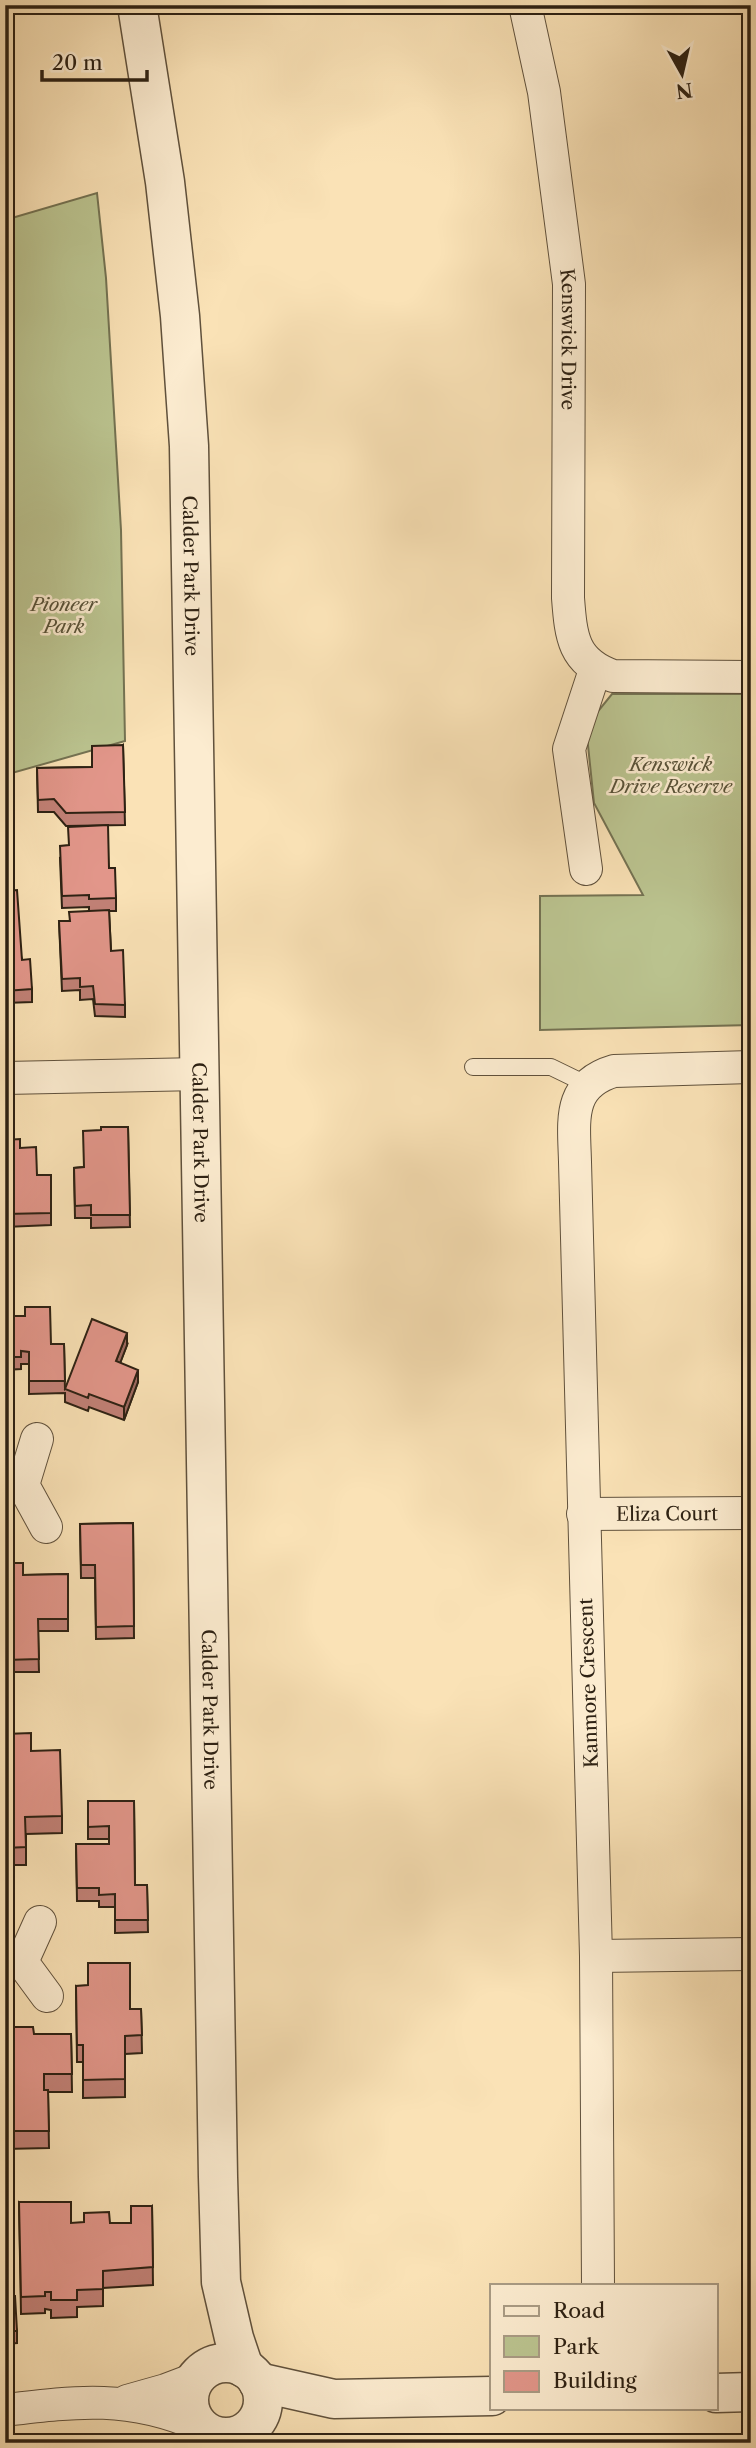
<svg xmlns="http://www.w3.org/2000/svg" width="756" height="2448" viewBox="0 0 756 2448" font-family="'Libre Caslon Text',serif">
	<rect width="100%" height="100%" fill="#fae2b6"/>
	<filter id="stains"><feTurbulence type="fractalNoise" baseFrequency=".00286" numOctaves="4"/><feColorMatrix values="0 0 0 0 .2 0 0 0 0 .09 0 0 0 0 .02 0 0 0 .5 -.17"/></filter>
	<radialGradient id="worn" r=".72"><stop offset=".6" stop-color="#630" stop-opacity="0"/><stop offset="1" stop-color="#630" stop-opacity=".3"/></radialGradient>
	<!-- green -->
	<path fill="#bbc490" stroke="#747252" stroke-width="2" d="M 97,193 L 106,278 L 121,530 L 125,741 L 5,775 L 5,220 Z
		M 612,694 L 751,694 L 751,1025 L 540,1030 L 540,896 L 643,895 L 594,803 L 586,726 Z"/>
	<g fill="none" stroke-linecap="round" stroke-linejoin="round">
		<!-- service casing -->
		<g stroke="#60513c" stroke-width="18">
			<path id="service" d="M 473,1067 L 551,1067 L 586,1084"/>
		</g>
		<!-- minor casing -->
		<g stroke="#60513c" stroke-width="34">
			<g id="minor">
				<path id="s1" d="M 525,5 L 544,92 L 569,284 L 568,598 C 571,637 573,662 613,676 L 751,677"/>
				<path d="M 586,869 L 569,749 L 595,670"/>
				<path d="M 5,1078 L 200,1074"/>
				<path d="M 37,1439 L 23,1485 L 46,1527"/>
				<path id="s2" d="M 583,1514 L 751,1513"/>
				<path d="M 40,1922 L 22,1962 L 47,1996"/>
				<path d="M 596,1956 L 751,1954"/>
				<path d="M 598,2285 L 596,1956 L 575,1162 C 574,1121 567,1085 614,1071 L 751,1067"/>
				<path d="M 127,2401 L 166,2390 L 195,2379"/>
				<path d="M 5,2410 C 79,2401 129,2395 199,2425"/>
			</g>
		</g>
		<!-- tertiary casing -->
		<g stroke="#60513c" stroke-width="41">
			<g id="tertiary">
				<path id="s3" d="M 137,5 L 165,182 L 180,316 L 189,446 L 218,2177 L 221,2282 L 234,2338 L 244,2368"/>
				<circle cx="226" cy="2400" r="37"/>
				<path d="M 258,2382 L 334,2399 L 492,2396"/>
				<path d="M 716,2393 L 751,2392"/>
			</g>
		</g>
		<!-- service -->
		<use href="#service" stroke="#fcecd0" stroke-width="16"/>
		<!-- minor -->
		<use href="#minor" stroke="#fcecd0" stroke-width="32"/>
		<!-- tertiary -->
		<use href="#tertiary" stroke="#fcecd0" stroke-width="38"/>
	</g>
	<!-- wall -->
	<path fill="#c28177" stroke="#2d2113" stroke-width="2" d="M 123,745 L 125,825 L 66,826 L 54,812 L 38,812 L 37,768 L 92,767 Z
		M 60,858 L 109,868 L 116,898 L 116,911 L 109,911 L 111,951 L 125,1005 L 125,1017 L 95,1016 L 93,999 L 80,1000 L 80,990 L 62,991 L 59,921 L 69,921 L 89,911 L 89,907 L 62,908 Z
		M 5,891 L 22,960 L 32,989 L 32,1002 L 5,1003 Z
		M 128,1127 L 130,1227 L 91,1228 L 91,1218 L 75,1218 L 74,1168 L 84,1167 L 101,1130 Z
		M 5,1140 L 20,1148 L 37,1175 L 51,1175 L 51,1225 L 5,1227 Z
		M 5,1316 L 51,1344 L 64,1344 L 65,1389 L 127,1345 L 120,1363 L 138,1382 L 124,1420 L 89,1407 L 88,1411 L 65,1402 L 65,1393 L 29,1394 L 29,1364 L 21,1364 L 21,1369 L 5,1370 Z
		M 133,1523 L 134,1638 L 96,1639 L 95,1578 L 81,1578 L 80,1524 Z
		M 5,1563 L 23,1575 L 68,1574 L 68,1631 L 38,1631 L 39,1672 L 5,1672 Z
		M 5,1734 L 31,1751 L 62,1816 L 62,1833 L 26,1834 L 26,1865 L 5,1865 Z
		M 88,1801 L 134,1801 L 135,1885 L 147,1885 L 148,1932 L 115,1933 L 115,1907 L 99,1907 L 99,1901 L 77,1901 L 76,1844 L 109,1844 L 109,1839 L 88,1839 Z
		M 76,1986 L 130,2009 L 141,2009 L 142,2053 L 125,2054 L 125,2097 L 83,2098 L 83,2062 L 77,2062 Z
		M 5,2027 L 34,2034 L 71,2034 L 72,2092 L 48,2092 L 49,2148 L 5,2149 Z
		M 19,2202 L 71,2223 L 131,2223 L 152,2206 L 153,2285 L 103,2288 L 103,2306 L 77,2307 L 77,2317 L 51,2318 L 51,2310 L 45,2309 L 45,2313 L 21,2314 Z
		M 5,2296 L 17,2331 L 17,2343 L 5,2344 Z"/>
	<!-- shaded-wall -->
	<path fill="#9e6961" stroke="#2d2113" stroke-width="2" d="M 127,1333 L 127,1345 L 116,1374 L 116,1361 Z
		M 138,1370 L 138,1382 L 124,1420 L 124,1407 Z"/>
	<!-- building -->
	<path fill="#e2968a" stroke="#2d2113" stroke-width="2" d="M 123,745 L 125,812 L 66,813 L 54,799 L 38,800 L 37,768 L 92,767 L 92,746 Z
		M 108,825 L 109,868 L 115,868 L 116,898 L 89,899 L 89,895 L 62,896 L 60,846 L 69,845 L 68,827 Z
		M 17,890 L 22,960 L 30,959 L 32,989 L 5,991 L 5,891 Z
		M 109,910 L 111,951 L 123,950 L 125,1005 L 95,1004 L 93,986 L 80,987 L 80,978 L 62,979 L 59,921 L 70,921 L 69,912 Z
		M 101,1127 L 128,1127 L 130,1215 L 91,1215 L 91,1205 L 75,1206 L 74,1168 L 84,1167 L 83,1131 L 101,1130 Z
		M 20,1139 L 20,1148 L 36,1147 L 37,1175 L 51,1175 L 51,1213 L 5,1214 L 5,1140 Z
		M 25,1307 L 50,1307 L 51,1344 L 64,1344 L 65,1381 L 29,1381 L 29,1352 L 21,1351 L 21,1357 L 5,1357 L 5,1316 L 25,1316 Z
		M 92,1319 L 127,1333 L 116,1361 L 138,1370 L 124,1407 L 89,1394 L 88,1398 L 65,1389 Z
		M 133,1523 L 134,1626 L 96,1627 L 95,1565 L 81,1565 L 80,1524 Z
		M 5,1563 L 23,1563 L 23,1575 L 68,1574 L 68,1619 L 38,1619 L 39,1659 L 5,1660 Z
		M 31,1733 L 31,1751 L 60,1750 L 62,1816 L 25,1817 L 26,1847 L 5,1848 L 5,1734 Z
		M 88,1801 L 134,1801 L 135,1885 L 147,1885 L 148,1920 L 115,1920 L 115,1894 L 99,1895 L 99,1888 L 77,1888 L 76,1844 L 109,1844 L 109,1826 L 88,1827 Z
		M 88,1963 L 130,1963 L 130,2009 L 141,2009 L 142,2035 L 125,2036 L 125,2079 L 83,2080 L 83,2045 L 77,2045 L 76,1986 L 88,1985 Z
		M 5,2027 L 33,2027 L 34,2034 L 71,2034 L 72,2074 L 44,2074 L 44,2090 L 48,2090 L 49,2131 L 5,2131 Z
		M 19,2202 L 71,2202 L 71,2223 L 84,2222 L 84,2213 L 109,2212 L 110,2223 L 131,2223 L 131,2206 L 152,2206 L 153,2267 L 103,2271 L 103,2289 L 77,2290 L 77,2300 L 51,2300 L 51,2292 L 45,2292 L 45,2296 L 21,2297 Z
		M 5,2296 L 15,2296 L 17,2331 L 5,2331 Z"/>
	<g text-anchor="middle" stroke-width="5" stroke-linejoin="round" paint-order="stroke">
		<!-- street labels -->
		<g font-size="19" fill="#2d2113" stroke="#fcecd0">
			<text dy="7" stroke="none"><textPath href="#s1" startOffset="338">Kenswick Drive</textPath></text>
			<text dy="7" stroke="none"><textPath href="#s3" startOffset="574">Calder Park Drive</textPath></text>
			<text dy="7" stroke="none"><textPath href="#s3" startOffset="1141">Calder Park Drive</textPath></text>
			<text dy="7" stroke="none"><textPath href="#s2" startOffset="84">Eliza Court</textPath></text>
			<text transform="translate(588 1683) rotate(-92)" y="7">Kanmore Crescent</text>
			<text dy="7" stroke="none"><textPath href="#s3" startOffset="1708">Calder Park Drive</textPath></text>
		</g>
		<!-- park labels -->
		<g font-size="19" font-style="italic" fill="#585238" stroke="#fcecd0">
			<text x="64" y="611">Pioneer<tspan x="64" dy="22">Park</tspan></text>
			<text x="671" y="771">Kenswick<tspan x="671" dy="22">Drive Reserve</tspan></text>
		</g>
	</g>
	<!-- margin -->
	<rect width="756" height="2448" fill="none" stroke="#fae2b6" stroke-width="28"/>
	<rect x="7" y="7" width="742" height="2434" fill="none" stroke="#2d2113" stroke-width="3.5"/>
	<rect x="14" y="14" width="728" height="2420" fill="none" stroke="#2d2113" stroke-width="2"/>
	<!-- legend -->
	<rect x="490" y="2284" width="228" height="126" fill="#fcecd0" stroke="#a99b84" stroke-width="2"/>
	<rect x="504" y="2306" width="35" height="10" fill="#fcecd0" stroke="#a99b84" stroke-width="2"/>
	<text x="553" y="2318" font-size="21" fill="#2d2113">Road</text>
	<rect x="504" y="2336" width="35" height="21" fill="#bbc490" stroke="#a99b84" stroke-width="2"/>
	<text x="553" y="2354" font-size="21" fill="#2d2113">Park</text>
	<rect x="504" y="2371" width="35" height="21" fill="#e2968a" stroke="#a99b84" stroke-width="2"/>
	<text x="553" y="2388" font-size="21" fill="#2d2113">Building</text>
	<!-- north arrow -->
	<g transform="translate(682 74) rotate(172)" stroke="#fcecd0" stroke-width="5" paint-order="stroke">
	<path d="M0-5L12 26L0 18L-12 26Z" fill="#2d2113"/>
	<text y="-10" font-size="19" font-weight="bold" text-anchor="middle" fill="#2d2113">N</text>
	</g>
	<!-- scale -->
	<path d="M42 70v10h105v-10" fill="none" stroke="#2d2113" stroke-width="3.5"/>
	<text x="52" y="70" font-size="21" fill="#2d2113" stroke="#fcecd0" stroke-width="5" paint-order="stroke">20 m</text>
	<rect width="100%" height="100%" filter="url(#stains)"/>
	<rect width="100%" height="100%" fill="url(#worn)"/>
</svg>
